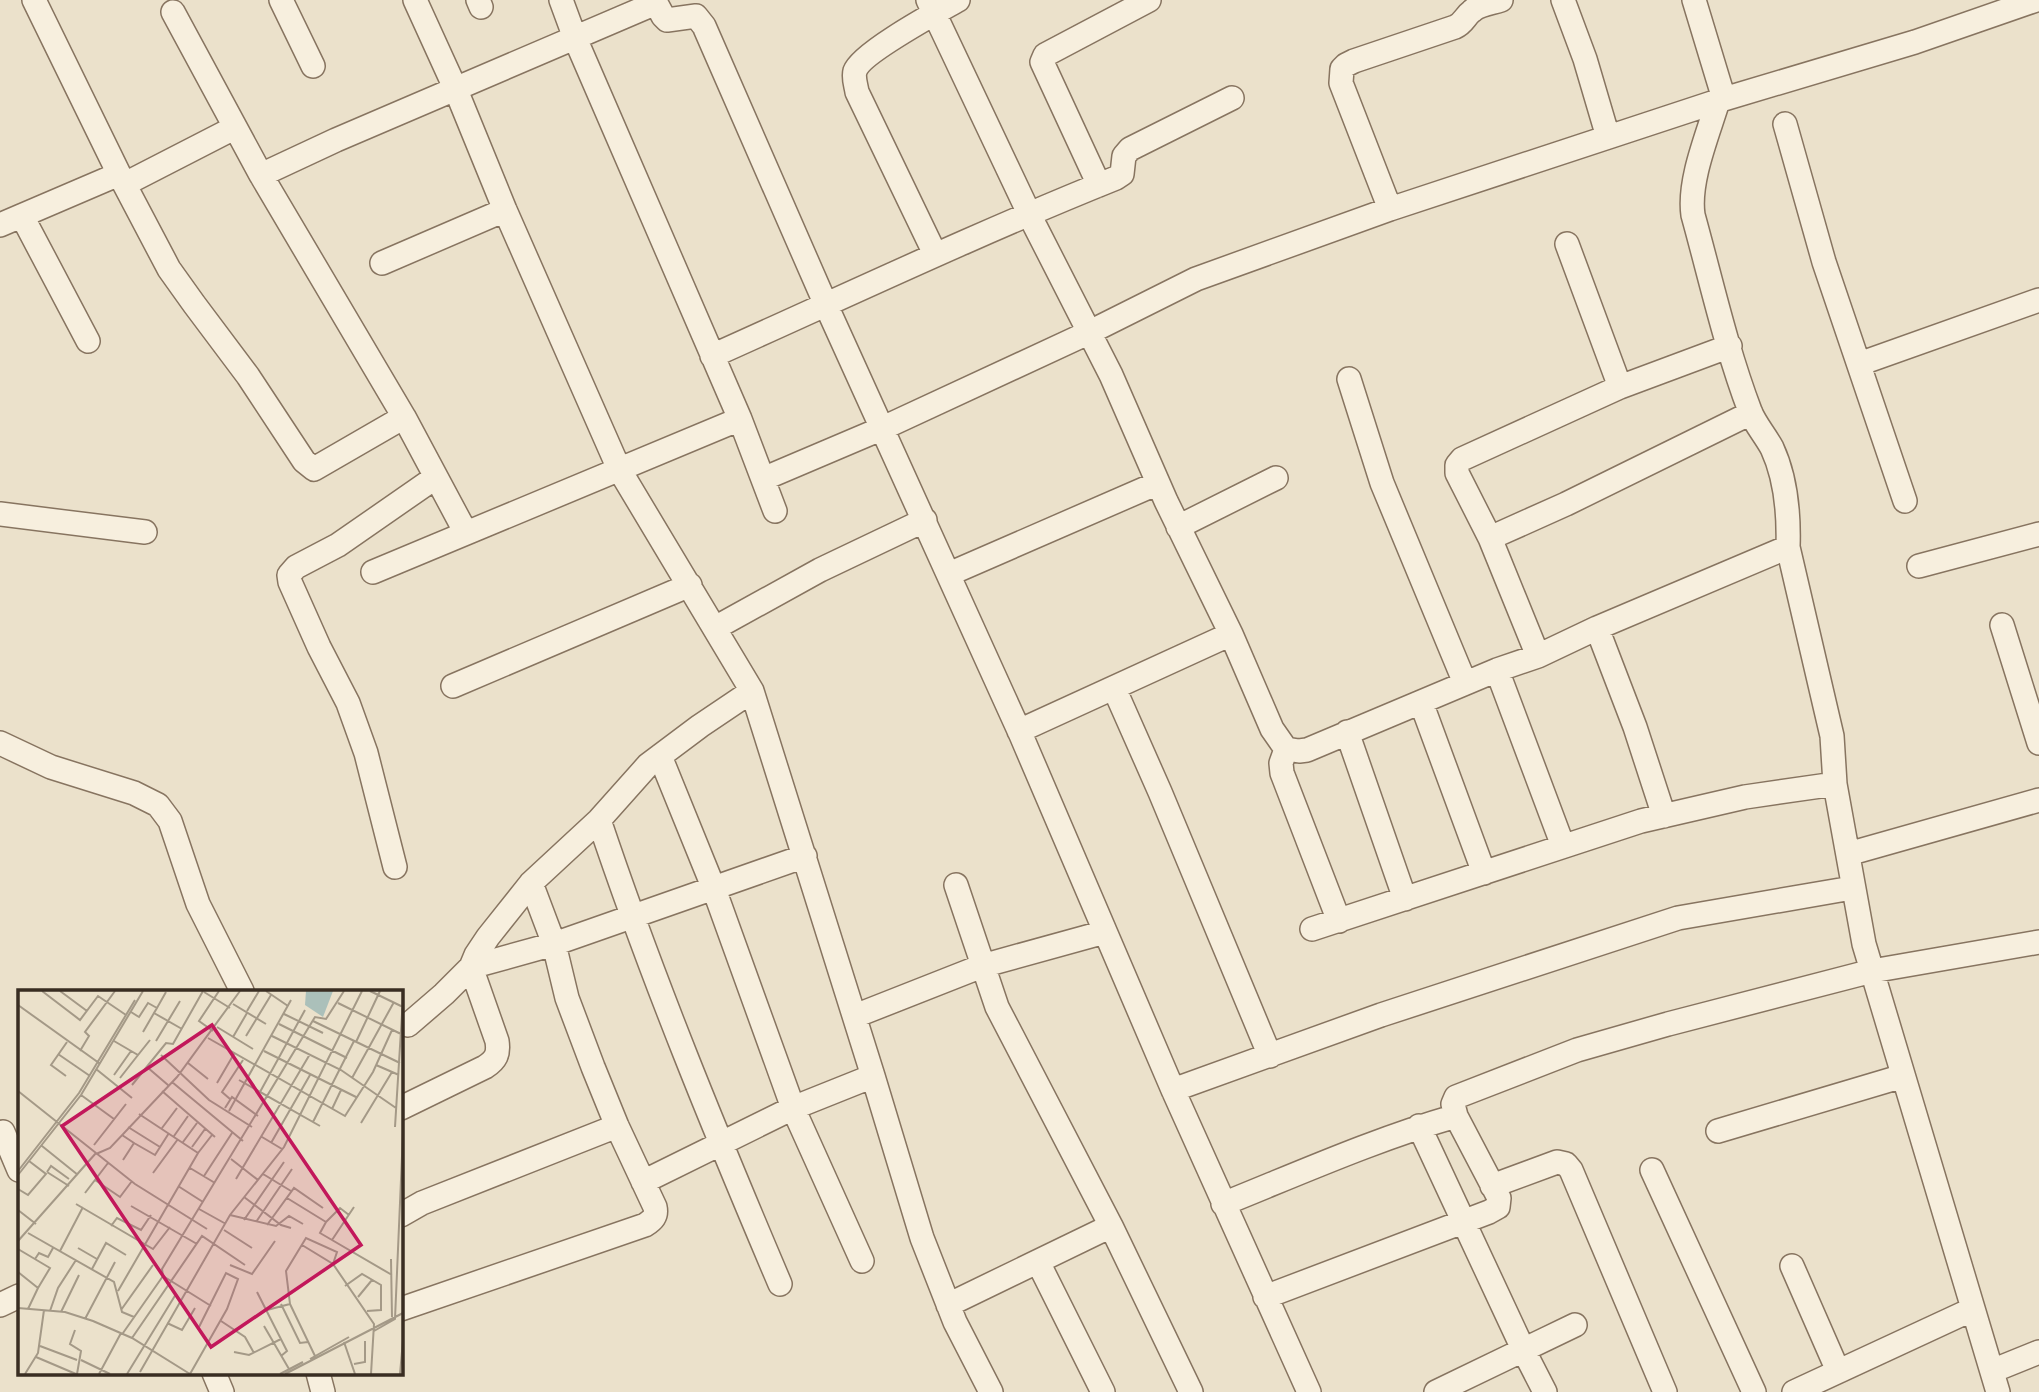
<svg xmlns="http://www.w3.org/2000/svg" width="2039" height="1392" viewBox="0 0 2039 1392" font-family="'Libre Baskerville',serif">
	<rect width="100%" height="100%" fill="#ebe1cb"/>
	<g fill="none" stroke-linecap="round" stroke-linejoin="round">
		<!-- minor casing -->
		<g stroke="#877460" stroke-width="26">
			<path id="minor" d="M 34,0 L 119,174 L 169,269 L 194,304 L 248,376 L 304,461 L 314,469 L 404,417 L 261,175 L 173,12
				M 281,0 L 313,66
				M 415,0 L 456,90 L 505,210 L 619,469 L 752,691 L 873,1076 L 922,1238 L 955,1322 L 991,1392
				M 478,0 L 481,7
				M 928,0 L 1035,226 L 1111,375 L 1166,501 L 1231,634 L 1272,729 L 1286,749 L 1299,751 L 1307,750 L 1497,670 L 1538,656 L 1597,628 L 1788,547
				M 1563,0 L 1585,59 L 1608,137
				M 1694,0 L 1724,99
				M 656,3 L 663,16 L 667,20 L 696,16 L 704,26 L 826,305 L 1021,735 L 1173,1090 L 1309,1392
				M 1718,101 C 1708,134 1688,181 1693,215 C 1711,280 1726,348 1750,411 C 1755,424 1765,435 1772,448 C 1786,478 1789,515 1788,547 L 1832,736 L 1835,784 L 1864,944 L 1998,1392
				M 1785,124 L 1824,262 L 1905,501
				M 261,175 L 336,140 L 656,3 L 655,0
				M 125,184 L 234,128
				M 1099,185 L 1042,62 L 1045,55 L 1149,0
				M 1390,209 L 1341,83 L 1342,69 L 1346,65 L 1354,61 L 1455,27 C 1464,23 1465,16 1472,11 C 1479,4 1492,3 1501,0
				M 22,216 L 88,341
				M 0,225 L 119,174
				M 1567,244 L 1620,387 L 1730,346
				M 935,254 L 857,92 C 856,85 853,78 855,71 C 861,53 939,11 958,0
				M 382,263 L 505,210
				M 712,356 C 846,296 979,233 1116,178 L 1122,174 L 1124,156 L 1130,149 L 1232,98
				M 1859,364 L 2039,300
				M 1349,379 L 1382,483 L 1465,683
				M 404,417 L 466,533
				M 740,419 L 775,511
				M 763,479 L 883,428 L 1090,332 L 1196,279 L 1390,209 L 1724,99 L 1915,42 L 2036,0
				M 0,514 L 145,532
				M 1178,527 L 1276,478
				M 1490,538 L 1566,504 L 1751,413
				M 1919,566 L 2039,534
				M 373,572 L 740,419 L 575,38 L 561,0
				M 949,574 L 1158,483
				M 2002,625 L 2039,743
				M 715,628 L 820,570 L 925,520
				M 1597,628 L 1635,727 L 1664,816
				M 1538,656 L 1490,538 L 1457,473 L 1457,465 L 1462,459 L 1620,387
				M 1497,670 L 1563,846
				M 453,686 L 690,585
				M 1114,688 L 1160,792 L 1270,1056
				M 1421,702 L 1484,873
				M 1019,731 L 1231,634
				M 1347,732 L 1405,899
				M 0,743 L 51,767 L 134,793 L 158,805 L 170,821 L 198,904 L 242,991
				M 1286,749 L 1281,763 L 1282,773 L 1339,921
				M 660,756 L 714,889 L 793,1108 L 862,1261
				M 599,820 C 652,978 715,1131 780,1284
				M 1848,854 L 2039,800
				M 395,867 L 366,753 L 348,703 L 319,647 L 290,582 L 289,575 L 296,567 L 338,545 L 436,477
				M 956,885 L 997,1007 L 1111,1226 L 1191,1392
				M 1312,929 L 1641,821 L 1745,797 L 1835,784
				M 855,1016 L 982,966 L 1105,932
				M 408,1025 L 444,994 L 471,967 L 554,944 L 805,856
				M 1173,1090 L 1381,1015 L 1678,918 L 1852,888
				M 401,1108 L 485,1067 C 496,1060 499,1054 497,1041 L 471,967 L 476,955 L 488,937 L 531,883 L 599,820 L 648,765 L 700,726 L 752,691
				M 1419,1126 L 1523,1349 L 1545,1392
				M 1718,1131 L 1903,1076
				M 3,1132 L 19,1170
				M 1652,1170 L 1754,1392
				M 643,1182 L 793,1108 L 873,1076
				M 1492,1186 L 1557,1162 L 1566,1164 L 1571,1170 L 1665,1392
				M 1223,1204 C 1300,1173 1376,1139 1456,1116 L 1453,1104 L 1456,1097 L 1577,1050 L 1668,1024 L 1872,971 L 2039,942
				M 401,1215 L 422,1203 L 617,1126
				M 1038,1262 L 1103,1392
				M 1792,1266 L 1838,1371
				M 1265,1297 L 1489,1212 L 1498,1207 L 1499,1198 L 1456,1116
				M 0,1305 L 19,1296
				M 948,1305 L 1111,1226
				M 401,1309 L 645,1225 C 653,1220 657,1216 655,1207 L 617,1126 L 593,1067 L 567,998 L 554,944 L 531,883
				M 1992,1371 L 2039,1352
				M 214,1373 L 222,1392
				M 318,1373 L 323,1392
				M 1436,1392 L 1575,1325
				M 1794,1392 L 1973,1309"/>
		</g>
		<!-- minor -->
		<use href="#minor" stroke="#f7efde" stroke-width="23"/>
	</g>
	<!-- overview -->
	<g transform="translate(18 990)">
		<rect width="385" height="385" fill="#ebe1cb"/>
		<path d="M 288,1 L 315,1 L 305,27 L 287,15 Z" fill="#abc0ba"/>
		<path fill="none" stroke="#a49987" stroke-width="2" d="M 24,1 L 62,30 L 80,6 L 108,25M 42,1 L 69,21M 248,1 L 270,16M 352,1 L 385,17M 186,2 L 212,18M 320,13 L 383,44M 215,14 L 248,34M 0,15 L 81,73M 139,18 L 136,23 L 164,39M 229,21 L 241,1M 113,22 L 121,27 L 130,13 L 139,18 L 148,2M 266,24 L 305,43M 295,31 L 382,73M 261,34 L 329,68M 199,37 L 235,59M 195,41 L 181,31 L 201,1M 125,42 L 136,23M 228,46 L 253,5M 254,46 L 323,80 L 378,118M 215,47 L 229,23M 190,48 L 327,126 L 355,82 L 374,40M 96,51 L 120,65 L 132,50M 138,51 L 162,11M 338,52 L 362,1M 62,61 L 71,46 L 67,42 L 97,1M 246,61 L 338,107M 40,64 L 72,86M 143,65 L 191,110 L 234,137M 170,73 L 190,89M 358,75 L 381,85M 129,77 L 150,95M 78,79 L 114,108M 96,85 L 113,61M 48,86 L 33,75 L 49,52M 102,88 L 120,65M 334,88 L 376,12M 221,90 L 302,136M 154,92 L 225,151M 199,93 L 216,64M 114,95 L 148,53 L 155,54 L 185,1M 0,101 L 117,194 L 189,239M 144,101 L 197,147M 242,102 L 287,20M 63,105 L 96,129M 212,109 L 204,102 L 225,70M 207,118 L 214,107 L 240,126M 314,119 L 323,100M 211,121 L 273,10M 295,132 L 336,51M 343,133 L 374,82M 110,137 L 142,157M 377,137 L 385,8M 144,138 L 159,118M 104,145 L 116,153 L 105,170M 156,146 L 170,126M 244,147 L 264,159M 165,152 L 179,133M 116,153 L 137,165 L 151,143M 253,153 L 292,85M 76,155 L 108,114M 24,156 L 60,185M 174,157 L 187,139M 180,163 L 194,145M 78,164 L 92,158 L 159,87 L 222,1M 213,169 L 240,190M 172,178 L 197,193M 0,181 L 61,103 L 117,10M 29,182 L 33,176 L 51,189M 29,182 L 51,196M 135,183 L 160,149M 245,184 L 273,201M 0,185 L 63,105 L 125,1M 186,186 L 214,143M 218,189 L 292,64M 77,190 L 102,207 L 114,191M 160,196 L 185,212M 0,199 L 10,205 L 28,184 L 11,171M 67,203 L 90,173M 226,207 L 263,235 L 273,238M 269,208 L 308,232 L 302,243 L 374,285M 58,214 L 135,259 L 152,237M 113,216 L 179,254M 181,219 L 208,234M 0,220 L 18,234M 212,225 L 258,236 L 271,226 L 285,234M 226,230 L 266,172M 238,232 L 274,179M 308,232 L 322,218 L 331,225M 249,235 L 276,198 L 305,218M 93,236 L 99,228 L 123,240 L 133,225M 206,240 L 234,258M 10,243 L 96,292 L 104,322 L 116,327M 314,250 L 336,217M 0,251 L 78,163M 284,255 L 315,274 L 356,334 L 353,384M 60,258 L 79,269M 0,259 L 32,278 L 20,298M 42,261 L 65,217M 17,269 L 21,263 L 30,267 L 35,258M 373,269 L 374,327M 212,275 L 234,284 L 257,251M 74,279 L 88,253 L 108,265M 0,282 L 20,298 L 10,319M 145,286 L 144,279 L 297,27 L 308,29 L 326,1M 327,296 L 344,284 L 363,295 L 363,320 L 349,321M 100,301 L 180,163 L 121,124M 239,302 L 269,361 L 263,366M 340,307 L 354,290M 263,314 L 282,353 L 290,352M 272,314 L 268,281 L 288,248 L 319,262 L 315,274M 0,318 L 47,322 L 75,331 L 114,348 L 172,384M 103,320 L 135,275M 249,320 L 272,314 L 297,366M 32,321 L 40,298 L 58,270M 43,322 L 61,285M 67,329 L 97,272M 203,331 L 227,347 L 236,363M 149,333 L 164,340 L 177,318M 246,336 L 271,379M 57,340 L 52,354 L 63,361 L 59,384M 356,341 L 377,329 L 385,143M 105,343 L 145,286 L 193,316M 114,348 L 184,246 L 227,275M 326,352 L 337,384M 22,356 L 59,370M 216,362 L 231,365 L 263,349M 18,367 L 58,384M 292,369 L 331,347M 63,370 L 92,384M 336,374 L 347,372 L 347,351M 122,382 L 212,225 L 266,157 L 344,1M 7,384 L 20,363 L 26,320M 81,384 L 103,343M 109,384 L 158,304M 172,384 L 209,319 L 220,289 L 208,283 L 181,337M 262,384 L 285,372M 267,384 L 385,323M 382,384 L 385,350"/>
		<path fill="#c2185b" fill-opacity="0.15" stroke="#c2185b" stroke-width="3.5" d="M 194,35 L 343,255 L 193,357 L 44,136 Z"/>
		<rect width="385" height="385" fill="none" stroke="#392d22" stroke-width="3.5"/>
	</g>
</svg>
